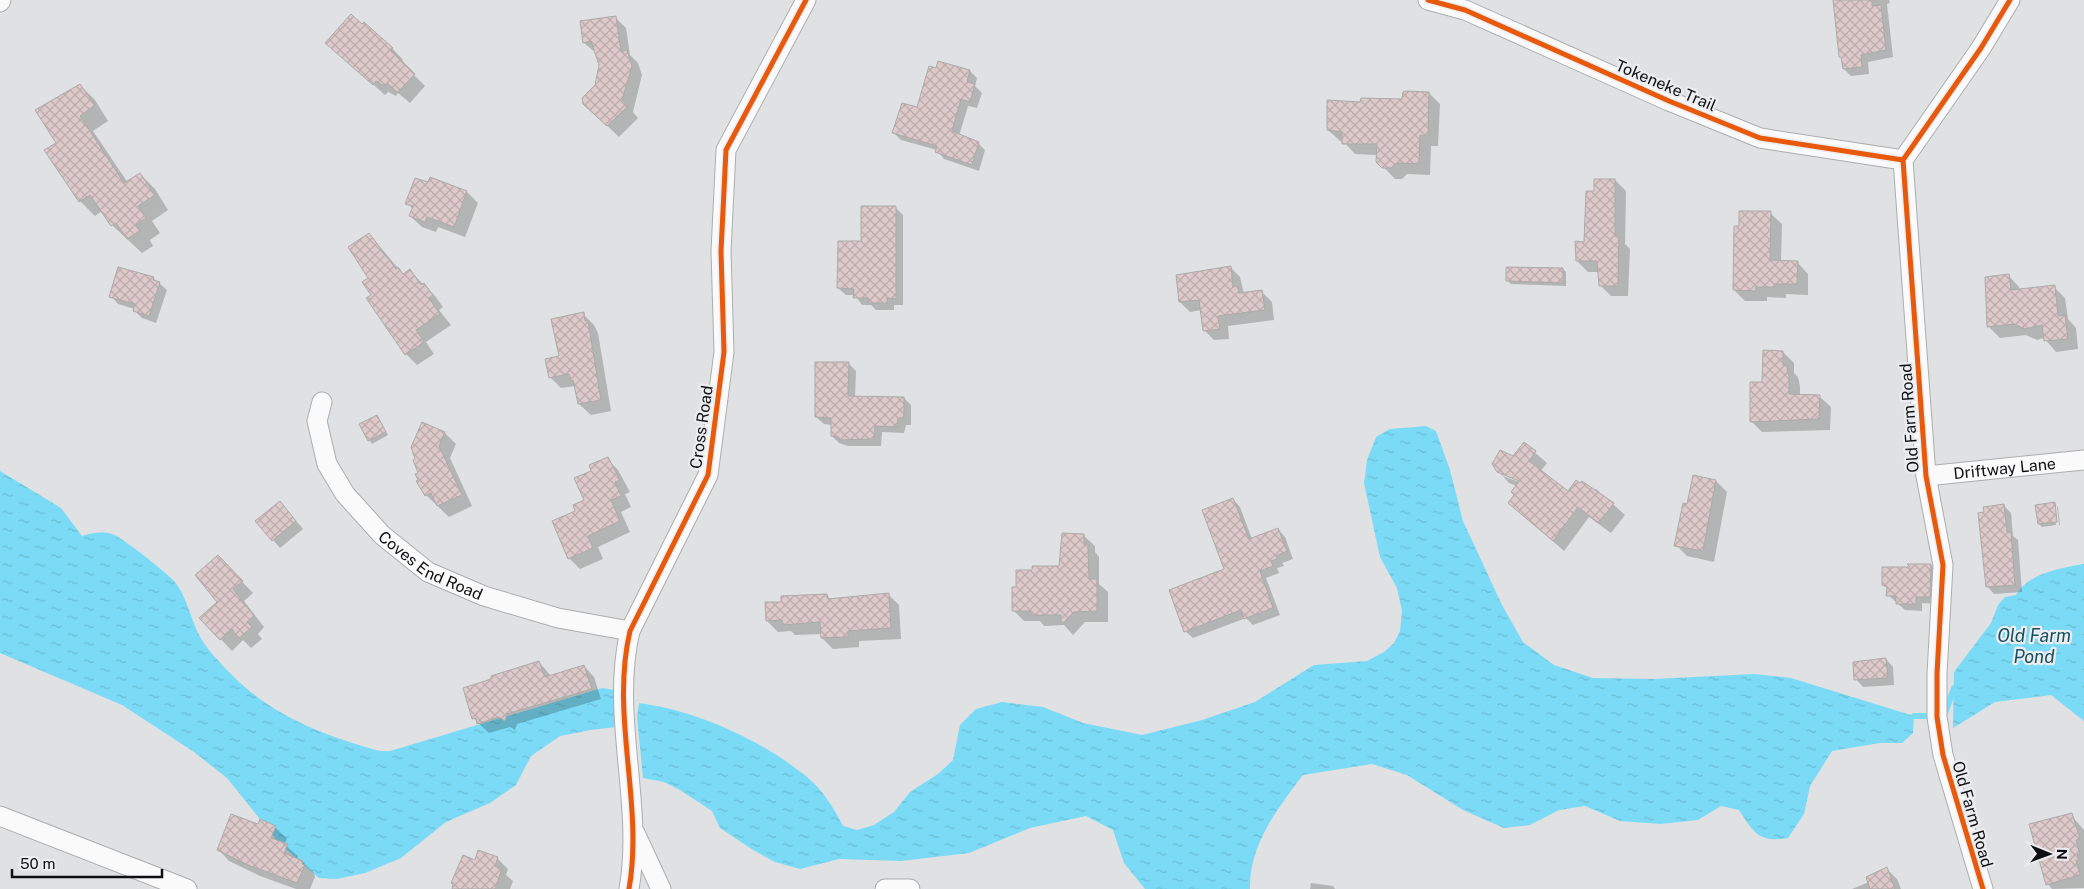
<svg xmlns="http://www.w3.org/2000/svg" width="2084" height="889" viewBox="0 0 2084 889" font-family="'Public Sans',sans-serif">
	<defs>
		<pattern id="water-ripples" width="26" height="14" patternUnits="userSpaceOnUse" patternTransform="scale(1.25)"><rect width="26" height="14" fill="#7bdbf6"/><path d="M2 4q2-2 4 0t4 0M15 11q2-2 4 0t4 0" fill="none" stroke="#69bbd2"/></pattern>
		<pattern id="building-cross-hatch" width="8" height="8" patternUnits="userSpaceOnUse" patternTransform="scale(1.25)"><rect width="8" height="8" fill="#ddc9c9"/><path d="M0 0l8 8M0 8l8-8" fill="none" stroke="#bcabac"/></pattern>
	</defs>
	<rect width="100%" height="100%" fill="#e0e1e2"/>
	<!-- water -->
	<path fill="url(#water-ripples)" d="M 1426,426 L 1436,431 L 1450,470 L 1463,521 L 1502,605 L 1523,642 L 1554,665 L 1593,678 L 1654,679 L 1754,674 L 1791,678 L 1914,716 L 1913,733 L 1902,743 L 1880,743 L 1832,751 L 1810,786 L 1804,814 L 1788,838 C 1759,843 1754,833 1739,810 L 1721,806 L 1698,820 L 1661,824 L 1620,821 L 1585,806 L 1559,810 L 1530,825 L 1504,828 L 1463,810 L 1407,775 L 1372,764 L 1303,775 C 1277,809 1249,845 1250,889 L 1145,889 L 1124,863 L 1113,830 L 1086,816 L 1030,828 L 969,853 L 901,861 L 839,859 L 800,869 L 775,862 L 753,850 L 720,828 L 712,811 L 680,790 L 664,782 L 643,778 L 637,717 L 639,703 C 698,711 759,739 806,776 C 822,789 834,808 843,826 L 857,830 L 874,825 L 894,812 L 910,792 L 938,774 L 953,760 L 960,725 L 976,709 L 1002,702 L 1043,707 L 1083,723 L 1142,735 L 1202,720 L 1255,702 L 1314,665 L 1367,661 L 1384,652 L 1394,643 L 1400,631 L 1402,611 L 1397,588 L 1380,557 L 1364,483 L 1367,460 L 1376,437 L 1390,429 Z
		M 0,471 L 61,508 L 82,536 C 92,533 101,531 112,534 C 122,537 167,573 175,582 C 186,596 190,615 197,631 C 206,650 223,666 238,681 C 279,719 328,737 380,751 L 390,751 L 602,688 L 615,690 L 616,727 L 591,730 L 560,736 L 531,756 L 516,785 L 490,803 L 446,822 L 401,858 L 365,873 L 337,879 L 319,878 L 279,843 L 227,778 L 194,752 L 122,705 L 0,653 Z
		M 2084,564 L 2084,721 L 2051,695 L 1995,702 L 1953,728 L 1954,672 L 1991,623 L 1998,605 L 2005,597 L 2016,595 C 2029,573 2060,568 2084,564 Z"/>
	<!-- shadow -->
	<path fill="#0003" fill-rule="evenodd" d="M 1834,0 L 1889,0 L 1890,3 L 1887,4 L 1893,57 L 1868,62 L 1869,74 L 1851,76 L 1844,69 L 1843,59 L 1840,56 Z
		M 615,17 L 626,28 L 630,55 L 638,63 L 642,75 L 633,112 L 638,118 L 619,137 L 596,115 L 596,86 L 601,65 L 596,53 L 584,43 Z
		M 326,43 L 392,48 L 403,60 L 401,62 L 425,86 L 410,103 L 398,93 L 396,96 L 388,92 L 385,95 Z
		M 970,71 L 977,78 L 975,86 L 982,93 L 977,108 L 968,106 L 959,136 L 978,143 L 985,150 L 979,171 L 944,159 L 937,150 L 901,140 L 894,133 L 918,109 Z
		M 80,85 L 95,100 L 108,121 L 93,131 L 128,183 L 140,174 L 155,189 L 168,210 L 152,221 L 160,233 L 150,240 L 153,246 L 142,253 L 112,225 L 102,211 L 95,216 L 80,201 L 58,143 Z
		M 1429,93 L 1440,104 L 1438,146 L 1431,146 L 1430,175 L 1407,174 L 1402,179 L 1395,179 L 1378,161 L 1378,155 L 1355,154 L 1344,142 L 1340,141 L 1328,130 L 1362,103 L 1404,101 Z
		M 431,178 L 467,192 L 478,203 L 465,237 L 438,227 L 436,232 L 422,227 L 410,216 L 413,209 L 407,203 L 428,184 Z
		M 1615,180 L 1626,191 L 1625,244 L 1630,249 L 1628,296 L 1611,296 L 1600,285 L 1599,272 L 1588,272 L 1577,261 L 1586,243 L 1596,192 Z
		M 895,207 L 903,215 L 903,305 L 894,305 L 894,310 L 876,310 L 871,305 L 862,305 L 855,295 L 846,295 L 838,288 L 862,243 Z
		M 1770,213 L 1782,224 L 1781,262 L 1797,262 L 1808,274 L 1808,295 L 1786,294 L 1786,298 L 1767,297 L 1767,301 L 1745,301 L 1734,290 L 1740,228 Z
		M 369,234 L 404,275 L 410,271 L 435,296 L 443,307 L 439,310 L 451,325 L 426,342 L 434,354 L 417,365 L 406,354 L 373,295 L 369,279 Z
		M 1230,267 L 1240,277 L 1244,294 L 1262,292 L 1272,302 L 1274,320 L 1228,326 L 1229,339 L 1214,340 L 1204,330 L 1202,310 L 1190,312 L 1180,302 Z
		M 1563,269 L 1566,272 L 1566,286 L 1511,284 L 1507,280 Z
		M 2008,275 L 2019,287 L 2020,291 L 2054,287 L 2065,298 L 2068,319 L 2076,328 L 2078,349 L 2056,352 L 2044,338 L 2037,340 L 2026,335 L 2000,338 L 1989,327 Z
		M 153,278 L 167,290 L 156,323 L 142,318 L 135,311 L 135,309 L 118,304 L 111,296 Z
		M 583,314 L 594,325 L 598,333 L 611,411 L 591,415 L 579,404 L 576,386 L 561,388 L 550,377 Z
		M 1783,352 L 1794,363 L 1794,373 L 1798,377 L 1800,386 L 1800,396 L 1819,396 L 1831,407 L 1830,430 L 1762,432 L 1751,421 L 1764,383 Z
		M 848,363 L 856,371 L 855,398 L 904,398 L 911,405 L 911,425 L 906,425 L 904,433 L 882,432 L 881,446 L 848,446 L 839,443 L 832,436 L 832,425 L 824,424 L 816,417 Z
		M 377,416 L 388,435 L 372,444 L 360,425 Z
		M 423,423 L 445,433 L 456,444 L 450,458 L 472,506 L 449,517 L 426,495 L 420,481 L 416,460 Z
		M 1524,443 L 1547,463 L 1540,472 L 1569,493 L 1596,489 L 1625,515 L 1611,533 L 1589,517 L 1564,551 L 1510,503 L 1516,495 L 1517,486 L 1509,483 L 1498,471 L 1513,457 ZM 1503,473 L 1525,482 L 1524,484 L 1503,476 Z
		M 607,459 L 618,470 L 630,492 L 625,494 L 631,507 L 621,512 L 630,532 L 598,547 L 603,559 L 580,569 L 569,558 L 577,511 L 585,501 L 593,472 Z
		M 1716,481 L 1727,492 L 1714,562 L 1687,556 L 1676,545 Z
		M 1233,499 L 1240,507 L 1252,539 L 1278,529 L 1285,537 L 1293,559 L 1282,563 L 1284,566 L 1277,568 L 1279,573 L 1266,578 L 1280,615 L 1253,625 L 1246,618 L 1193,638 L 1185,631 L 1225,570 Z
		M 280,502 L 303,529 L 280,548 L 257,521 Z
		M 2055,504 L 2057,506 L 2054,506 L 2056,525 L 2042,527 L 2039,524 Z
		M 2004,506 L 2011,513 L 2013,536 L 2018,540 L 2022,592 L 1994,594 L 1987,586 Z
		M 2057,506 L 2058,507 L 2060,525 L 2059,525 Z
		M 1083,535 L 1095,546 L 1095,552 L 1099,557 L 1099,584 L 1108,592 L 1108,622 L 1085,622 L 1073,635 L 1064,625 L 1044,626 L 1040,621 L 1024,621 L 1013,610 L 1061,567 Z
		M 218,557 L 253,593 L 244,601 L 264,627 L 258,634 L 262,639 L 251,648 L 243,640 L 232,651 L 201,618 L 219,602 Z
		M 1931,565 L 1938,573 L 1937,604 L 1922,603 L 1922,611 L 1905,610 L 1888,595 L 1888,589 L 1883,584 L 1913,569 Z
		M 888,594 L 899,605 L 901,639 L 859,641 L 859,647 L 833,649 L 822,638 L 822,634 L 795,635 L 791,631 L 778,632 L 767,621 L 782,603 L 827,595 L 831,600 Z
		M 1886,659 L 1893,667 L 1894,685 L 1863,687 L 1856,679 Z
		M 539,662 L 551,676 L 584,666 L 594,677 L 601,699 L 517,724 L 515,730 L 510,727 L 489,733 L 474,719 L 464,689 Z
		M 2071,815 L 2084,830 L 2084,888 L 2052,889 L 2048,884 Z
		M 258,826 L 275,827 L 287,839 L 284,844 L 298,856 L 297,859 L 303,862 L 314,873 L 315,877 L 310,889 L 296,889 L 260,876 L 229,861 L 218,849 Z
		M 497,858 L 508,869 L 506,875 L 513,881 L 510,889 L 453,889 Z
		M 1887,869 L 1897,879 L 1901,889 L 1852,889 L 1869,882 Z
		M 1311,883 L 1333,886 L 1335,889 L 1310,889 Z"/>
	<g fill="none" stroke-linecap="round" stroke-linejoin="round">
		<!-- stream -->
		<path stroke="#7bdbf6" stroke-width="6" d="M 1914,716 L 1935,716
			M 1944,716 L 1954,688"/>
	</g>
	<!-- building -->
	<path fill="url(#building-cross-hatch)" stroke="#ababaa" d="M 1833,0 L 1872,0 L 1872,6 L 1881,5 L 1886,50 L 1861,55 L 1862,67 L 1843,69 L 1841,57 L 1839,57 Z
		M 351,14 L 362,24 L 364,22 L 393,48 L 391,50 L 415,74 L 398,93 L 387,83 L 384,86 L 376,81 L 373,85 L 325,43 Z
		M 616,16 L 621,52 L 627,50 L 632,66 L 622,100 L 628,106 L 607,126 L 583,104 L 582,98 L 595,85 L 599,65 L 591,41 L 583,43 L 580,21 Z
		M 938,61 L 970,70 L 967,82 L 975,84 L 970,102 L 961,99 L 952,131 L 979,142 L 972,165 L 935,152 L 937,146 L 892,133 L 902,103 L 917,107 L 929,66 L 936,68 Z
		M 80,84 L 95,105 L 80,116 L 124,183 L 140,173 L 155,195 L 138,206 L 146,218 L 136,225 L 140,231 L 127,239 L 116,223 L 111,226 L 90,195 L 79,202 L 44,150 L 56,143 L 35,110 Z
		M 1406,91 L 1429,92 L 1428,136 L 1420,135 L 1419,164 L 1396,163 L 1391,168 L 1382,168 L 1376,162 L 1377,144 L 1342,144 L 1342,132 L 1327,130 L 1327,100 L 1360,102 L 1361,98 L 1402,99 L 1403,92 Z
		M 430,177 L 467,191 L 454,227 L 427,217 L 425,222 L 409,216 L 413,206 L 405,204 L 415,178 L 428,182 Z
		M 1594,179 L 1615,179 L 1615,236 L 1619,236 L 1618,286 L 1599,286 L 1597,261 L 1576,261 L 1575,241 L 1584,242 L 1586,191 L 1594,191 Z
		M 861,206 L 896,206 L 896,299 L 887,298 L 887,303 L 868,303 L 868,298 L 853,298 L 854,289 L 837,288 L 838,241 L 861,241 Z
		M 1739,211 L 1771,211 L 1770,260 L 1798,261 L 1797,284 L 1775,284 L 1775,287 L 1756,287 L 1756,291 L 1733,290 L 1734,226 L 1739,226 Z
		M 369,233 L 396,269 L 398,267 L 403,274 L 410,269 L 421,285 L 424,283 L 433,295 L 429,298 L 440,314 L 416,330 L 424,342 L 405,355 L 366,298 L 371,295 L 362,282 L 368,278 L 348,247 Z
		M 1231,266 L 1233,287 L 1238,286 L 1239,293 L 1262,290 L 1265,310 L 1218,316 L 1220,329 L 1203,331 L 1199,300 L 1179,302 L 1176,275 Z
		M 118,267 L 154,277 L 153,280 L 160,282 L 149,316 L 133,311 L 135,304 L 109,297 Z
		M 1506,267 L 1563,268 L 1563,283 L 1506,281 Z
		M 2009,274 L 2011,290 L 2055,285 L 2058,316 L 2065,315 L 2068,339 L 2044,341 L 2042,325 L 2025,329 L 2014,324 L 1987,327 L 1985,277 Z
		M 584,312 L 585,321 L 588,321 L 601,400 L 578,404 L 573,380 L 571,381 L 569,374 L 549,378 L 545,359 L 559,356 L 551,319 Z
		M 1763,350 L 1783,351 L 1783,365 L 1788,365 L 1787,373 L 1789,374 L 1789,394 L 1820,395 L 1819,419 L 1750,422 L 1750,382 L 1762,382 Z
		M 815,362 L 849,362 L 848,396 L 904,397 L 904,418 L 898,418 L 897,427 L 875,426 L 874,439 L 839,440 L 839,437 L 831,436 L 831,418 L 815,417 Z
		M 377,415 L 386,432 L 368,441 L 359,424 Z
		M 422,422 L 445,432 L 439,446 L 462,495 L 437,506 L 431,493 L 425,496 L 416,481 L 418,480 L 415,474 L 418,473 L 413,460 L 415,459 L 411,447 Z
		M 1524,442 L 1536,451 L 1529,461 L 1568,491 L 1576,480 L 1580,483 L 1582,481 L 1614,503 L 1599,523 L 1578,507 L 1553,541 L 1508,503 L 1514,495 L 1511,492 L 1519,481 L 1497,472 L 1492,464 L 1500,450 L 1513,456 Z
		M 608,457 L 620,480 L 615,482 L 621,496 L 611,500 L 620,521 L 588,536 L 593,548 L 568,559 L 552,521 L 575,511 L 573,505 L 584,500 L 574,478 L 591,471 L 589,465 Z
		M 1693,475 L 1716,480 L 1703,551 L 1674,546 L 1683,503 L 1687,504 Z
		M 1233,498 L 1249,539 L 1278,528 L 1287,551 L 1276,556 L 1277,559 L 1271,561 L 1273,566 L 1260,571 L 1273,608 L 1244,619 L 1241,610 L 1184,632 L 1169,590 L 1224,569 L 1202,510 Z
		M 280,501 L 296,521 L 272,541 L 255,521 Z
		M 2055,502 L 2057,522 L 2038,524 L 2035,505 Z
		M 2004,504 L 2007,532 L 2011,532 L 2015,585 L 1986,587 L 1978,513 L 1984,512 L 1983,507 Z
		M 1062,533 L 1084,534 L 1084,544 L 1088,544 L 1089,579 L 1097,579 L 1097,611 L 1074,612 L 1061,625 L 1061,615 L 1032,615 L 1030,611 L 1012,611 L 1012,587 L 1016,587 L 1016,570 L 1032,570 L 1032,566 L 1059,566 Z
		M 218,555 L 243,581 L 233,589 L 254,616 L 247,622 L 252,627 L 239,638 L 232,629 L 220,640 L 199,618 L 217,602 L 195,575 Z
		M 1907,564 L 1931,564 L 1930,597 L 1916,597 L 1916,604 L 1896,604 L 1896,596 L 1886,596 L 1887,587 L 1882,585 L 1882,567 L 1910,567 Z
		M 889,593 L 891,628 L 848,631 L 848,637 L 821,638 L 820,622 L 783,625 L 782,620 L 766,621 L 765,602 L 781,602 L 781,596 L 827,594 L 828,599 Z
		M 1886,658 L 1888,678 L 1854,680 L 1853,662 Z
		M 539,661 L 545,677 L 584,665 L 592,689 L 507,714 L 505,721 L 499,717 L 477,724 L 476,718 L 472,719 L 463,688 L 491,679 L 491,676 Z
		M 2072,813 L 2080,839 L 2076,840 L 2080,854 L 2077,854 L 2079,860 L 2076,860 L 2080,873 L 2079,875 L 2046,885 L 2029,824 Z
		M 231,814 L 258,824 L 260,819 L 276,826 L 271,838 L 288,844 L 284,853 L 303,861 L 302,864 L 305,865 L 297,883 L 248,865 L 217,850 Z
		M 478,850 L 498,857 L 495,866 L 502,869 L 495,889 L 452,889 L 453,884 L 451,883 L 463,855 L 475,860 Z
		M 1887,867 L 1895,889 L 1870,889 L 1866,877 Z"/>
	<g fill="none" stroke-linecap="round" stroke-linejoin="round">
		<!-- street casing -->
		<g stroke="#acadae" stroke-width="21">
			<g id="street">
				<path d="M 1428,0 L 1465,10 L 1669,101 L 1760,138 L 1903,160"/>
				<path d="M 0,2 L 1,0"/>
				<path id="s1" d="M 322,402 L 317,421 L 327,464 L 345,494 L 382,535 L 428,572 L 484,596 L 558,618 L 630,631"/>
				<path id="s2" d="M 1926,476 L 2084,460"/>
				<path d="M 0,816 L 187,889"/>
				<path d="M 635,833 L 661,889"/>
				<path d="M 629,889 C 644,804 610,716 630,631 L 708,475 L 724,352 L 721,251 L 726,150 L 806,0"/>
				<path d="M 885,889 L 910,889"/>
				<path d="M 1983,889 L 1943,755 L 1937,717 L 1937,674 L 1943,565 L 1926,476 L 1903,160 L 1981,48 L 2010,0"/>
			</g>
		</g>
		<!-- street -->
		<use href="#street" stroke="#fafafb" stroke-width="19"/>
		<!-- cycleway casing -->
		<g stroke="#ecedf0" stroke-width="8">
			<path id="cycleway" d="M 1428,0 L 1465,10 L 1669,101 L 1760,138 L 1903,160
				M 629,889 C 644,804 610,716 630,631 L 708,475 L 724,352 L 721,251 L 726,150 L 806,0
				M 1983,889 L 1943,755 L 1937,717 L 1937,674 L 1943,565 L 1926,476 L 1903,160 L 1981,48 L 2010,0"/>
		</g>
		<!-- cycleway -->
		<use href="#cycleway" stroke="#e8590c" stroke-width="5"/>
	</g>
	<g text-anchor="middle" stroke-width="4.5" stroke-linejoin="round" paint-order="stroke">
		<!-- street labels -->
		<g font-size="16" fill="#0e0f10" stroke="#ecedf0">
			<text transform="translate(1666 85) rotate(23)" y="6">Tokeneke Trail</text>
			<text transform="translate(1909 418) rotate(-94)" y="6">Old Farm Road</text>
			<text transform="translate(701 427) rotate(-82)" y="6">Cross Road</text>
			<text dy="6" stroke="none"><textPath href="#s2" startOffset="79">Driftway Lane</textPath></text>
			<text dy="6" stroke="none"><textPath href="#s1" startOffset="212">Coves End Road</textPath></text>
			<text transform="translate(1973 814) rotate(74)" y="6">Old Farm Road</text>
		</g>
		<!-- water labels -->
		<g font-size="18" font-style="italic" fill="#16505f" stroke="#ecedf0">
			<text x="2034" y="642">Old Farm<tspan x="2034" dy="21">Pond</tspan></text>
		</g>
	</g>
	<!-- north arrow -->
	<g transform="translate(2049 854) rotate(91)" stroke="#ecedf0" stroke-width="4" paint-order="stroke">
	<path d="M0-4L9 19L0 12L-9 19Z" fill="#0e0f10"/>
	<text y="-8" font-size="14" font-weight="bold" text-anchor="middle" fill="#0e0f10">N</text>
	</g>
	<!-- scale -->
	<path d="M12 869v8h150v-8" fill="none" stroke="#0e0f10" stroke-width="2.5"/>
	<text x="20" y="869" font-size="15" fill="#0e0f10" stroke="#ecedf0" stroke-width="4" paint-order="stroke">50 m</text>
</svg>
